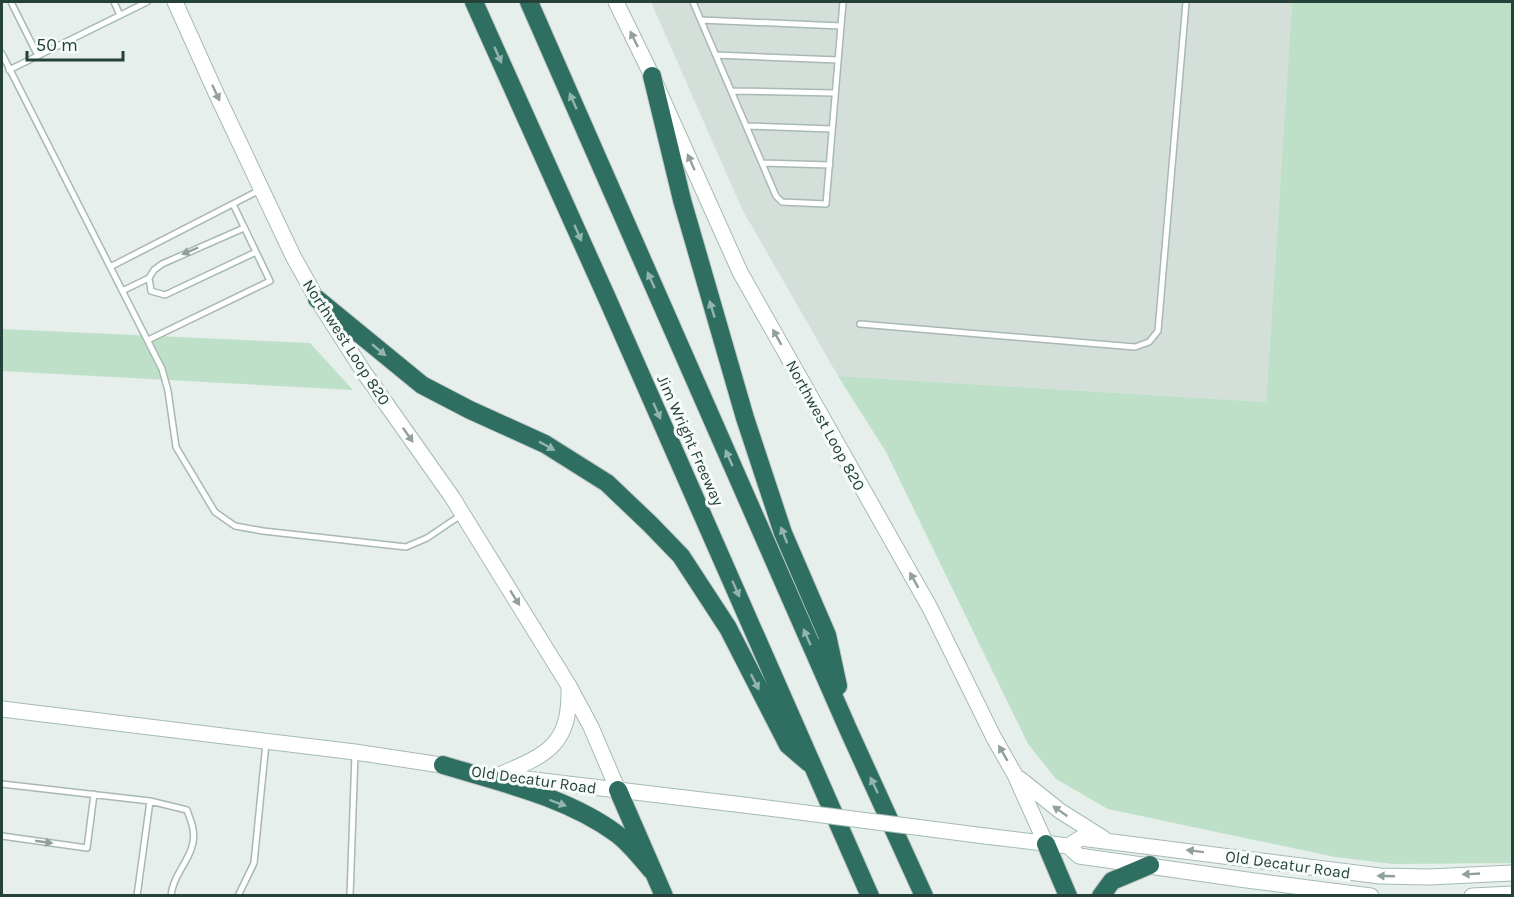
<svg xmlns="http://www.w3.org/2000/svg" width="1514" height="897" viewBox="0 0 1514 897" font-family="Karla,sans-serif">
	<rect width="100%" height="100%" fill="#e6efeb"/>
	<!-- built -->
	<path fill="#d4dfda" d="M 651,2 L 1292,2 L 1266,402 L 838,376 L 742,209 Z"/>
	<!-- green -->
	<path fill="#bfe0c8" d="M 1292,2 L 1512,2 L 1512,863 L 1393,864 L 1335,857 L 1108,809 L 1056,779 L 1028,744 L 886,452 L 838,376 L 1266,402 Z
		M 2,329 L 310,343 L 353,390 L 2,371 Z"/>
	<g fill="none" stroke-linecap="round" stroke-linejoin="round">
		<!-- lane casing -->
		<g stroke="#a8b8b2" stroke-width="8">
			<path id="lane" d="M 11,2 L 38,56
				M 114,2 L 120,15
				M 693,2 L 776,196 L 782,202 L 826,204 L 843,2
				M 701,20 L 841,26
				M 2,54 L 162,369 L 168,391 L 176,447 L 215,512 L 235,526 L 263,531 L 406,547 L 427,538 L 461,515
				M 716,55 L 838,60
				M 9,70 L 147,2
				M 732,91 L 835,93
				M 747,126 L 832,129
				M 762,163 L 830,165
				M 244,228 L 162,264 L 154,270 L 149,278 L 151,291 L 165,295 L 256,252
				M 110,267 L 260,190
				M 122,291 L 149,278
				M 860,324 L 1135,347 L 1149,342 L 1158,331 L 1186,2
				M 148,340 L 270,281 L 233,204
				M 2,784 L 150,801 L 137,896
				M 150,801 L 187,810 C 189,816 192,823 193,829 C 198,855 173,871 171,896
				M 2,836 L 87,848 L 94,794
				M 238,896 L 254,863 L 266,743
				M 350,896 L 355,754"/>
		</g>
		<!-- secondary casing -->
		<g stroke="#a4bbb3" stroke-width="17">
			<path id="secondary" d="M 175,2 L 216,93 L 293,256 L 317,299 L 363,371 L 452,497 L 569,686 L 591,727 L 618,790
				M 616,2 L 652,76 L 740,272 L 930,608 L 994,738 L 1015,775 L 1046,844
				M 2,709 L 355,752 L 454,767
				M 499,775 C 546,755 570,746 569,689
				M 501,776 L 752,806
				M 1020,779 L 1060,811 L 1103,838
				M 985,836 L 1068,846 L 1079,856 L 1247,880 L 1371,896
				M 1068,846 L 1081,838 L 1380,876 L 1429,877 L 1512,873
				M 1472,896 L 1512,894"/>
		</g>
		<!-- highway casing -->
		<g stroke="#c2cac8" stroke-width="20">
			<path id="highway" d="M 474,2 L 607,298 L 870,896
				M 529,2 L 848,729 L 924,896
				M 652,76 L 682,200 L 745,418 L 783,533 L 827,635 L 838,686
				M 317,299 L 422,385 L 470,410 L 545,444 L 607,483 L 650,524 L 681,556 L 728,628 L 788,745 L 809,763
				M 443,765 C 502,783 567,797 617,834 C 630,844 641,858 652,871
				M 618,790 L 664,896
				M 1046,844 L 1068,896
				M 1101,896 L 1112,881 L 1150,865"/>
		</g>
		<!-- lane -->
		<use href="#lane" stroke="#fff" stroke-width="5"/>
		<!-- secondary -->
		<use href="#secondary" stroke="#fff" stroke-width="15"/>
		<!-- highway -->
		<use href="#highway" stroke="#2f6f62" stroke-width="18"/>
		<!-- secondary-bridge casing -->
		<g stroke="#a4bbb3" stroke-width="17" stroke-linecap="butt">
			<path id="secondary-bridge" d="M 752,806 L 985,836"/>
		</g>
		<!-- secondary-bridge -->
		<use href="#secondary-bridge" stroke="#fff" stroke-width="15"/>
	</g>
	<!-- one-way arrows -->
	<defs><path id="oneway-solid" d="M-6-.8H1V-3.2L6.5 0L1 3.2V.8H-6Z" transform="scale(1.5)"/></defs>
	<g fill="#92a09c">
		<use href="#oneway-solid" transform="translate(634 39) rotate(-116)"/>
		<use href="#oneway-solid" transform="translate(216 93) rotate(65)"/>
		<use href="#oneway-solid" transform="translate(691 162) rotate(-114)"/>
		<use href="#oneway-solid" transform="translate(190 251) rotate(157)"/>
		<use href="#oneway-solid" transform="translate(777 337) rotate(-119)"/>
		<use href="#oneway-solid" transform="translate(408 435) rotate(55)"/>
		<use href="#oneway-solid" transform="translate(914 580) rotate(-119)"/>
		<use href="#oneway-solid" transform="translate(515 598) rotate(58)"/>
		<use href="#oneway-solid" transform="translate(1003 753) rotate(-120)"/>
		<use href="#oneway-solid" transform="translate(1060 811) rotate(-145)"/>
		<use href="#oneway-solid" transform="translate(44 842) rotate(8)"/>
		<use href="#oneway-solid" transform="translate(1195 851) rotate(-173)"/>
		<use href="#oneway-solid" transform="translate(1471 874) rotate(177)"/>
		<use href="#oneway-solid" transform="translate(1386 876) rotate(-178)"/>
	</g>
	<g fill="#93b5ae">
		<use href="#oneway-solid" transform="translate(498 55) rotate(66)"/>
		<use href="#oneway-solid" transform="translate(573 101) rotate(-114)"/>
		<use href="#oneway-solid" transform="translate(578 233) rotate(66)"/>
		<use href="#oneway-solid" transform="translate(651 280) rotate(-114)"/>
		<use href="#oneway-solid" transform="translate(712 309) rotate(-107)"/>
		<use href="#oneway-solid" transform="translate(379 350) rotate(40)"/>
		<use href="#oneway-solid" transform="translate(657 411) rotate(66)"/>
		<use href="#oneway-solid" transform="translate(547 446) rotate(29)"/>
		<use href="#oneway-solid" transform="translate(729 458) rotate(-114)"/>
		<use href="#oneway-solid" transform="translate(784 535) rotate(-111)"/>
		<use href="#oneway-solid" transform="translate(736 589) rotate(66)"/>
		<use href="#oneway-solid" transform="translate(807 637) rotate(-114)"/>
		<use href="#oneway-solid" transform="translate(755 682) rotate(63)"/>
		<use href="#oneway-solid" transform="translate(874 785) rotate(-115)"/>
		<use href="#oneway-solid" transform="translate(558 803) rotate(20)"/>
	</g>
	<g text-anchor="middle" stroke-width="6" stroke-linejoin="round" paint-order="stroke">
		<!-- street labels -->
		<g font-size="16" fill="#24423a" stroke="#f7fbf9">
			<text transform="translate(347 342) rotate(57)" y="6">Northwest Loop 820</text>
			<text transform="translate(826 425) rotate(61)" y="6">Northwest Loop 820</text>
			<text transform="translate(691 440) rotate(66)" y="6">Jim Wright Freeway</text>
			<text transform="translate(534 779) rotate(8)" y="6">Old Decatur Road</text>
			<text transform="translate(1288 864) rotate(8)" y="6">Old Decatur Road</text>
		</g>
	</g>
	<!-- border -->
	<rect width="1514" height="897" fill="none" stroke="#24423a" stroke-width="6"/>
	<!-- scale -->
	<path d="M27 51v9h96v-9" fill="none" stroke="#24423a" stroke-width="3"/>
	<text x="36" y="51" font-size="18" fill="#24423a" stroke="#f7fbf9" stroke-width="4.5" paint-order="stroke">50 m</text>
</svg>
